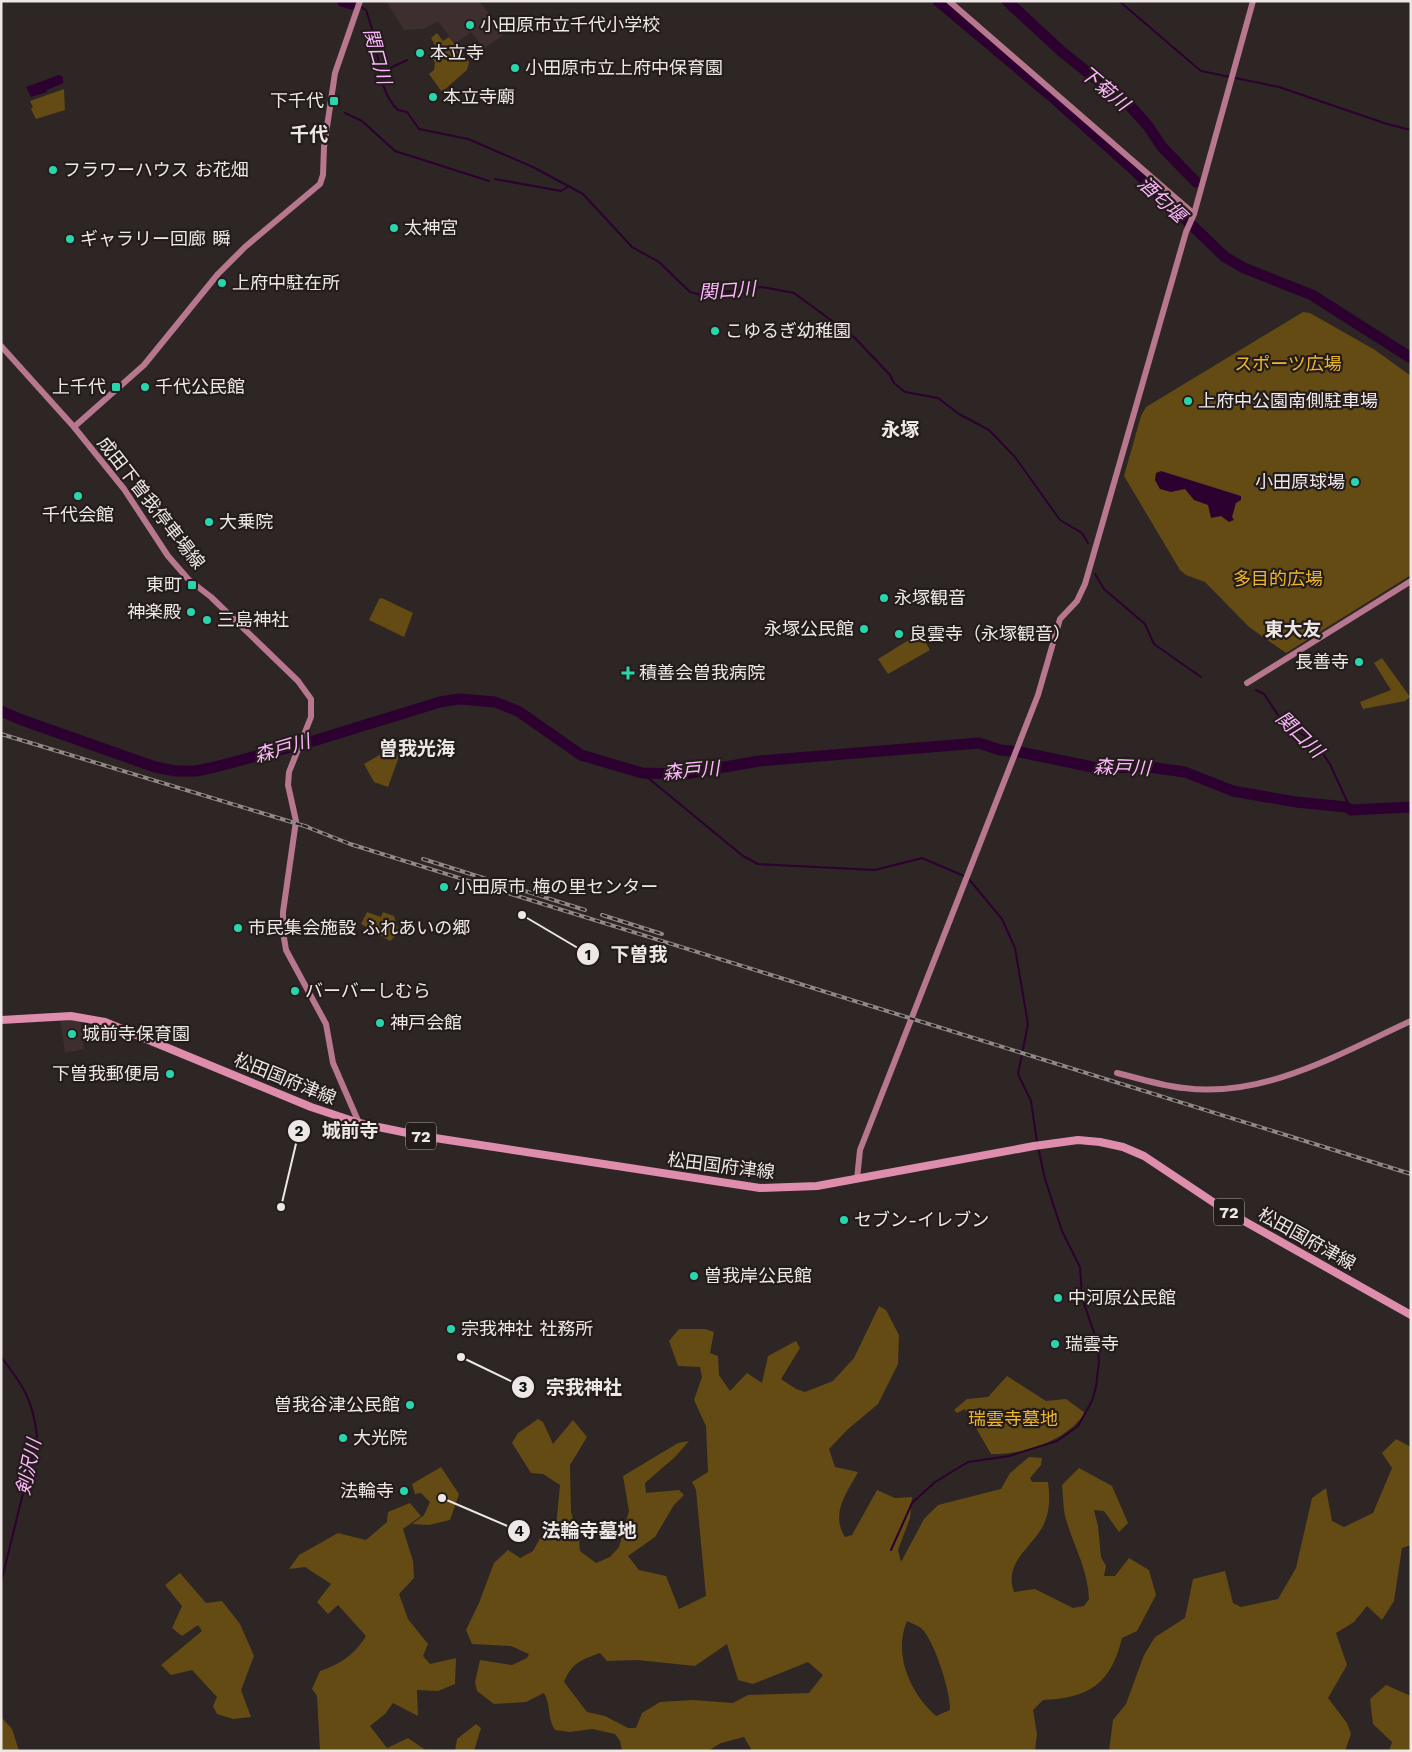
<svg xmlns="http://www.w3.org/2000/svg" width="1412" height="1752" viewBox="0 0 1412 1752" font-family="'Work Sans','Noto Sans JP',sans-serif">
	<rect width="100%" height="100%" fill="#2e2525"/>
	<!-- built -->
	<path fill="#3e2f2e" d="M 386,1 L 479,1 L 503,31 L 502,36 L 484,48 L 471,32 L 455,44 L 438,21 L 424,29 L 404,30 Z
		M 60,1018 L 80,1019 L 84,1049 L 65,1053 Z"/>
	<!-- green -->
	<path fill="#634b13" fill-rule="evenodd" d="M 437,33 L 443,41 L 449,37 L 469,62 L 467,70 L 442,92 L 429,74 L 434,70 L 435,63 L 431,56 L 438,51 L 431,38 Z
		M 64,89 L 65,110 L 36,119 L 31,109 L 33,107 L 30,101 Z
		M 1303,312 L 1310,313 L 1375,350 L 1411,376 L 1411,575 L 1286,653 L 1249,627 L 1205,582 L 1186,575 L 1180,570 L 1124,476 L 1141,416 L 1146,407 Z
		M 382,598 L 413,613 L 404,637 L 369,620 L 379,599 Z
		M 920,633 L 930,650 L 888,674 L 878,659 Z
		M 1382,658 L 1410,697 L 1405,701 L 1363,709 L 1360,702 L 1391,690 L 1374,663 Z
		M 388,750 L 400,754 L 388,787 L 374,782 L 364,764 Z
		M 367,912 L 381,917 L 383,912 L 394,916 L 399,932 L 390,941 L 361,924 Z
		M 879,1306 L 886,1310 L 899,1335 L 898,1364 L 878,1404 L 847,1430 L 829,1449 L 835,1467 L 858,1472 C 847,1493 830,1513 845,1537 L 852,1535 L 877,1490 L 895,1498 L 912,1497 L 910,1518 L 898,1550 L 901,1562 L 924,1519 L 938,1505 L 1001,1489 L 1010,1473 L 1029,1457 L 1042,1458 L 1041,1465 L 1030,1478 L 1032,1482 L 1048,1482 C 1050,1496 1050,1511 1044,1524 C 1033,1547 1003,1562 1014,1592 L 1035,1589 L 1073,1608 L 1084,1606 L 1089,1599 C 1088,1569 1073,1545 1065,1516 C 1063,1506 1063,1495 1062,1485 L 1079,1468 L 1112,1486 L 1128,1523 L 1119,1532 L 1104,1511 L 1094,1510 L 1098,1526 L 1101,1557 L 1106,1566 L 1104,1576 L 1115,1576 L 1129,1558 L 1149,1570 L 1156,1595 L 1137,1631 L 1122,1638 C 1111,1684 1089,1698 1043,1700 L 1033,1710 L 1037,1734 L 1035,1751 L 752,1751 L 744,1737 L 721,1743 L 708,1751 L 622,1751 L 620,1741 L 615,1734 L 592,1729 L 570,1732 L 555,1730 C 547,1718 551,1705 544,1693 L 526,1702 L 494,1704 L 477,1691 L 475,1682 L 480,1660 L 512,1665 L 527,1658 L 529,1654 L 511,1646 L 472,1644 L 466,1630 L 479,1603 L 494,1563 L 508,1550 L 520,1558 L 533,1551 L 542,1535 L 556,1527 L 560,1485 L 543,1474 L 531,1473 L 512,1443 L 518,1433 L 538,1419 L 543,1422 L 553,1444 L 573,1420 L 587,1437 L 570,1465 L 571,1512 L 579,1539 L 580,1551 L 596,1563 L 610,1557 L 619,1547 L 629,1511 L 623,1476 L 678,1443 L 689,1441 L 675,1457 L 645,1483 L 646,1493 L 679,1490 L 684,1495 L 674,1505 L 655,1537 L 628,1556 L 639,1570 L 666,1576 L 679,1609 L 706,1596 L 696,1490 L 692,1482 L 708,1472 L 706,1426 L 694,1400 L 702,1377 L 700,1367 L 678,1366 L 669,1341 L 679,1329 L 705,1329 L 714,1332 L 710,1353 L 718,1356 L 719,1375 L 730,1391 L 747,1373 L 762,1383 L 768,1356 L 796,1341 L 800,1348 L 781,1379 L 796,1389 L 805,1392 L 833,1381 L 854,1358 ZM 907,1621 C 911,1623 917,1625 921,1628 C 934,1639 951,1693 950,1710 L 936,1716 C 910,1693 893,1654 907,1621 ZM 727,1644 L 738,1680 L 753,1684 L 808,1662 L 823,1675 L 809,1693 L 748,1695 L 733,1703 L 693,1700 L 660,1702 L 642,1713 L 636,1728 L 628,1728 L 605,1716 L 587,1712 L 564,1682 C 572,1663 581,1660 600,1653 L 607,1661 L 637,1660 L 695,1666 Z
		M 1007,1376 L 1046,1401 L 1066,1399 L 1085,1413 C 1066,1441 1024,1455 991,1454 L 965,1409 L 957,1413 L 954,1410 L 967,1399 L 988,1397 Z
		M 1396,1439 L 1411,1447 L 1411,1545 L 1402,1548 L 1394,1601 L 1382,1620 L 1367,1606 L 1354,1622 L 1336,1633 L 1347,1665 L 1328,1698 L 1347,1723 L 1351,1734 L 1345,1751 L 1109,1751 L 1113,1720 L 1126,1704 L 1144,1655 L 1155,1637 L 1185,1618 L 1193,1579 L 1225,1571 L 1233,1603 L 1241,1607 L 1278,1599 L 1296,1568 L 1312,1498 L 1326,1488 L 1332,1521 L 1344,1527 L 1373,1513 L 1392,1468 L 1382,1453 Z
		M 441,1467 L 459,1494 L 450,1520 L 429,1525 L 412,1524 L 424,1515 L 430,1502 L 421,1493 L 415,1494 L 412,1484 Z
		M 410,1503 L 421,1516 L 403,1529 L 413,1561 L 414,1578 L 399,1594 L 408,1619 L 428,1644 L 423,1656 L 430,1664 L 456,1658 L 455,1684 L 438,1691 L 417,1690 L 418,1716 L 393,1703 L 385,1714 L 370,1726 L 387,1748 L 408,1738 L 427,1751 L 320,1751 L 317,1696 L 312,1689 L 320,1671 C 341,1664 354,1655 366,1636 L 338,1605 L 328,1614 L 317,1602 L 331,1584 L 305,1567 L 289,1569 L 299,1555 L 338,1533 L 366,1540 L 387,1522 L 388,1512 Z
		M 180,1573 L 206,1603 L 222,1601 L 240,1624 L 254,1656 L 241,1690 L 251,1717 L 233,1719 L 217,1714 L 213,1706 L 217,1697 L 192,1670 L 171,1675 L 161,1665 L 202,1631 L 198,1625 L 182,1636 L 172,1628 L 182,1606 L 165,1585 Z
		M 1386,1685 L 1411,1696 L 1411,1751 L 1389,1751 L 1392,1742 L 1373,1724 L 1370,1699 Z
		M 1,1717 L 12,1729 L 19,1751 L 1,1751 Z
		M 476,1724 L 481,1728 L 474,1751 L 455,1751 L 457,1739 Z"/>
	<!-- water -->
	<path fill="#2c002f" d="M 59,75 L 63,77 L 63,83 L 47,90 L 47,92 L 31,97 L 26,87 Z
		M 1161,471 L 1241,496 L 1241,500 L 1236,503 L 1232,517 L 1234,520 L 1229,522 L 1221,516 L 1211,518 L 1208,505 L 1194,500 L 1185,489 L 1171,492 L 1160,489 L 1155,480 L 1156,473 Z"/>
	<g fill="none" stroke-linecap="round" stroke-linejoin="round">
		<!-- stream -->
		<path stroke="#2c002f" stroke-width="2" d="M 1119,1 L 1201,71 L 1279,87 L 1387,124 L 1411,130
			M 360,6 L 366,10 C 369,19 372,28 374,36 C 380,61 378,91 398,110 L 407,112 L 419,129 L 468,139 L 533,167 L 583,194 L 632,247 L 659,262 L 690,292 L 701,295 L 762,287 L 794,293 L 854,337 L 890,375 L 894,383 L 905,392 L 938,398 L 959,414 L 989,430 L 1015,457 L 1060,520 L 1082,533 L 1088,543
			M 380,73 L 407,60
			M 345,113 L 362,121 L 395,151 L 489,181
			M 495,179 L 561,191 L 569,186
			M 1095,574 L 1104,589 L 1145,624 L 1154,644 L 1201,677
			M 1256,690 L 1264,694 L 1284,724 L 1315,742 L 1330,764 L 1351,810
			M 642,773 L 743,856 L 758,864 L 875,870 L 922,858 L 964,876
			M 968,878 L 1002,919 L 1015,948 L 1028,1024 L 1018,1074 L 1031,1101 L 1037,1142
			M 1,1357 C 23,1385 33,1400 37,1436 L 1,1583
			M 891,1550 L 912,1503 L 935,1482 L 968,1462 L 1009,1456 L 1057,1441 L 1078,1426 L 1092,1401 L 1096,1387 L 1099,1361 L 1097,1341 L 1082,1298 L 1080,1267 L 1062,1231 L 1045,1179 L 1038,1147"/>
		<!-- river -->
		<path stroke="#2c002f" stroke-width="11" d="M 342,1 L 352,4
			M 938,1 L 1050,95 L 1134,170 L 1225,257 L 1244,268 L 1312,295 L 1411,358
			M 1007,1 L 1061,51 L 1131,107 L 1148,126 L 1162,147 L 1196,182
			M 1,711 L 22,720 L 155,767 L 176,771 L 196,771 L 215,767 L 310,742 L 440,702 L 459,699 L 495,702 L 518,711 L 581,755 L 642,773 L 685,774 L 759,761 L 979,743 L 1000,750 L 1020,752 L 1097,768 L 1149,767 L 1185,772 L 1233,791 L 1296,802 L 1346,807 L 1351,810 L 1411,807"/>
		<!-- secondary -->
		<path stroke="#b7778f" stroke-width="6" d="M 949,1 L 1194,214
			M 1,346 L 74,427
			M 1247,683 L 1411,581
			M 1117,1073 C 1139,1078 1161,1086 1184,1088 C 1263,1099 1341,1053 1411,1021
			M 359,1123 L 333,1063 L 326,1024 L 286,950 L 283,932 L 283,912 L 296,821 L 288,785 L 289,772 L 311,717 L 311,699 L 298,681 L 211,597 L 189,580 L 168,556 L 124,489 L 74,427 L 144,365 L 218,274 L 245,247 L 320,184 L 323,175 L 324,147 L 335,73 L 360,1
			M 857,1179 L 860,1150 L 1038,695 L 1060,619 L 1077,601 L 1085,584 L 1186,232 L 1194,214 L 1253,1"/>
		<!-- primary -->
		<path stroke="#df8dac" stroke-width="8" d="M 1,1020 L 71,1016 L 105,1022 L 311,1107 L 359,1123 L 422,1136 L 760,1188 L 817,1186 L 1034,1146 L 1078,1140 L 1100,1142 L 1123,1147 L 1144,1156 L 1228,1212 L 1411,1315"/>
		<!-- rail casing -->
		<g stroke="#8f8887" stroke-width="4">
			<path id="rail" d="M 1,734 L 308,827
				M 302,825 L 350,844 L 1411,1174
				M 423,859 L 585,910
				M 602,915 L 662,934"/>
		</g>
		<!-- rail -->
		<use href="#rail" stroke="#241c1b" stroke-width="2" stroke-dasharray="5.5" stroke-linecap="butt"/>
	</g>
	<!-- markers -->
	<g fill="#28d5ad" stroke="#241c1b" stroke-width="2">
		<circle cx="470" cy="25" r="5"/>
		<circle cx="420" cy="53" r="5"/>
		<circle cx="515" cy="68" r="5"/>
		<circle cx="433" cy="97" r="5"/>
		<rect x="329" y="96" width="10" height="10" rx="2.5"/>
		<circle cx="53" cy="170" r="5"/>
		<circle cx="394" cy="228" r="5"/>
		<circle cx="70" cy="239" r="5"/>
		<circle cx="222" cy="283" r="5"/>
		<circle cx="715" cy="331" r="5"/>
		<rect x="111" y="382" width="10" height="10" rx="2.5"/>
		<circle cx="145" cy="387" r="5"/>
		<circle cx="1188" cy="401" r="5"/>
		<circle cx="1355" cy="482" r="5"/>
		<circle cx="78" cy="496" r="5"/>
		<circle cx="209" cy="522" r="5"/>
		<rect x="187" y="580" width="10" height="10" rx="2.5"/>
		<circle cx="884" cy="598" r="5"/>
		<circle cx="191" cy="612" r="5"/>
		<circle cx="207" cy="620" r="5"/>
		<circle cx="864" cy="629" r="5"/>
		<circle cx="899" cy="634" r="5"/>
		<circle cx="1359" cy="662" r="5"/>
		<path d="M625.5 665.5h5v5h5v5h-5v5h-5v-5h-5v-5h5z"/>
		<circle cx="444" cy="887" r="5"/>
		<circle cx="238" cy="928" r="5"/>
		<circle cx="295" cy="991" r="5"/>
		<circle cx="380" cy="1023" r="5"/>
		<circle cx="72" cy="1034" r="5"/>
		<circle cx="170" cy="1074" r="5"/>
		<circle cx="844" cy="1220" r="5"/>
		<circle cx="694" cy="1276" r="5"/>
		<circle cx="1058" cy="1298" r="5"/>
		<circle cx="451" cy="1329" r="5"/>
		<circle cx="1055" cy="1344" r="5"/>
		<circle cx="410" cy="1405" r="5"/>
		<circle cx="343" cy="1438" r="5"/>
		<circle cx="404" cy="1491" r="5"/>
	</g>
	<g text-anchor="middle" stroke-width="4.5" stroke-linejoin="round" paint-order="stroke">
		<!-- shield labels -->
		<g fill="#241c1b" stroke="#b1aaa9" stroke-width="1">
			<rect x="406" y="1122.5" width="30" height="27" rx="4"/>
			<rect x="1214" y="1198.5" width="30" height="27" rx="4"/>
		</g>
		<g font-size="16" font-weight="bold" fill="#ede7e6">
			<text x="421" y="1142">72</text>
			<text x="1229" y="1218">72</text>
		</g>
		<!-- poi labels -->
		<g font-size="18" fill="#ede7e6" stroke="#241c1b" text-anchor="start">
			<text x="480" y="31">小田原市立千代小学校</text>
			<text x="430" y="59">本立寺</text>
			<text x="525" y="74">小田原市立上府中保育園</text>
			<text x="443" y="103">本立寺廟</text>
			<text x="324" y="107" text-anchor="end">下千代</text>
			<text x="63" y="176">フラワーハウス お花畑</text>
			<text x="404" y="234">太神宮</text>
			<text x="80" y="245">ギャラリー回廊 瞬</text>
			<text x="232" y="289">上府中駐在所</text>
			<text x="725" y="337">こゆるぎ幼稚園</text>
			<text x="106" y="393" text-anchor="end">上千代</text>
			<text x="155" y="393">千代公民館</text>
			<text x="1198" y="407">上府中公園南側駐車場</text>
			<text x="1345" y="488" text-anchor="end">小田原球場</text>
			<text x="78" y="521" text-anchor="middle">千代会館</text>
			<text x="219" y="528">大乗院</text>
			<text x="182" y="591" text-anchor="end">東町</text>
			<text x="894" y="604">永塚観音</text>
			<text x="181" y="618" text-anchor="end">神楽殿</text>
			<text x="217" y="626">三島神社</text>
			<text x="854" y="635" text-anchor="end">永塚公民館</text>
			<text x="909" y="640">良雲寺（永塚観音）</text>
			<text x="1349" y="668" text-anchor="end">長善寺</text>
			<text x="639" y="679">積善会曽我病院</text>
			<text x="454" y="893">小田原市 梅の里センター</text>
			<text x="248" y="934">市民集会施設 ふれあいの郷</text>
			<text x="305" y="997">バーバーしむら</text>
			<text x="390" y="1029">神戸会館</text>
			<text x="82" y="1040">城前寺保育園</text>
			<text x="160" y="1080" text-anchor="end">下曽我郵便局</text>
			<text x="854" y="1226">セブン-イレブン</text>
			<text x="704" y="1282">曽我岸公民館</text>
			<text x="1068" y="1304">中河原公民館</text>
			<text x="461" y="1335">宗我神社 社務所</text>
			<text x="1065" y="1350">瑞雲寺</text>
			<text x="400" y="1411" text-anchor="end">曽我谷津公民館</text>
			<text x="353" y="1444">大光院</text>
			<text x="394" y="1497" text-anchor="end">法輪寺</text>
		</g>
		<!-- park labels -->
		<g font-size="18" fill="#efb62a" stroke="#241c1b">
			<text x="1288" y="370">スポーツ広場</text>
			<text x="1278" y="585">多目的広場</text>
			<text x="1013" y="1425">瑞雲寺墓地</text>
		</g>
		<!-- street labels -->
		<g font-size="18" fill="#ede7e6" stroke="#241c1b">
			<text transform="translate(151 503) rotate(52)" y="6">成田下曽我停車場線</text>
			<text transform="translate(285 1079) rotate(22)" y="6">松田国府津線</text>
			<text transform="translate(721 1166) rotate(7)" y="6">松田国府津線</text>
			<text transform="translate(1307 1239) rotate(29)" y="6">松田国府津線</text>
		</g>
		<!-- water labels -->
		<g font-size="19" font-style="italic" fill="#feb6ff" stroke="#241c1b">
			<text transform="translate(378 56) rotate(75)" y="7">関口川</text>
			<text transform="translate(1105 88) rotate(40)" y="7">下菊川</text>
			<text transform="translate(1162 199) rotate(43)" y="7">酒匂堰</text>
			<text transform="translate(727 290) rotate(-4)" y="7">関口川</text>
			<text transform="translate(1300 734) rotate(44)" y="7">関口川</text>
			<text transform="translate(282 748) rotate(-16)" y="7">森戸川</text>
			<text transform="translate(1122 767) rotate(2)" y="7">森戸川</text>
			<text transform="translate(691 770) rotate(-5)" y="7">森戸川</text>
			<text transform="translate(28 1467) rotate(-78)" y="7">剣沢川</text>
		</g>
		<!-- neighbourhood labels -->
		<g font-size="19" font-weight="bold" fill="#ede7e6" stroke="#241c1b">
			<text x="309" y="141">千代</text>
			<text x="900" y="436">永塚</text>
			<text x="1293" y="636">東大友</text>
			<text x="417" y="755">曽我光海</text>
		</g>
	</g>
	<!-- callouts -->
	<path fill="none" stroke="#ede7e6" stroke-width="2" d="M522 915L588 954M281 1207L299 1131M461 1357L523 1387M442 1498L519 1531"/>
	<g fill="#ede7e6" stroke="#241c1b" stroke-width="2">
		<circle cx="522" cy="915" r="5"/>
		<circle cx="281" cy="1207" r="5"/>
		<circle cx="461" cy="1357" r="5"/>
		<circle cx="442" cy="1498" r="5"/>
		<circle cx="588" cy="954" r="12"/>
		<circle cx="299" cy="1131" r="12"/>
		<circle cx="523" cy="1387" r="12"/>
		<circle cx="519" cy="1531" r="12"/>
	</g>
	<g font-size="15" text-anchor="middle" font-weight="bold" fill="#111">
		<text x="588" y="960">1</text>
		<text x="299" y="1136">2</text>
		<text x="523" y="1392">3</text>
		<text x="519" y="1536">4</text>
	</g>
	<g font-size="19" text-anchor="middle" font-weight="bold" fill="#ede7e6" stroke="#241c1b" stroke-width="4.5" stroke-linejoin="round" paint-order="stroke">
		<text x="639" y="961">下曽我</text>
		<text x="350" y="1137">城前寺</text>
		<text x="584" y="1394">宗我神社</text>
		<text x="589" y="1537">法輪寺墓地</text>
	</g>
	<!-- border -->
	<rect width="1412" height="1752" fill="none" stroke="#ede7e6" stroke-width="5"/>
</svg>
